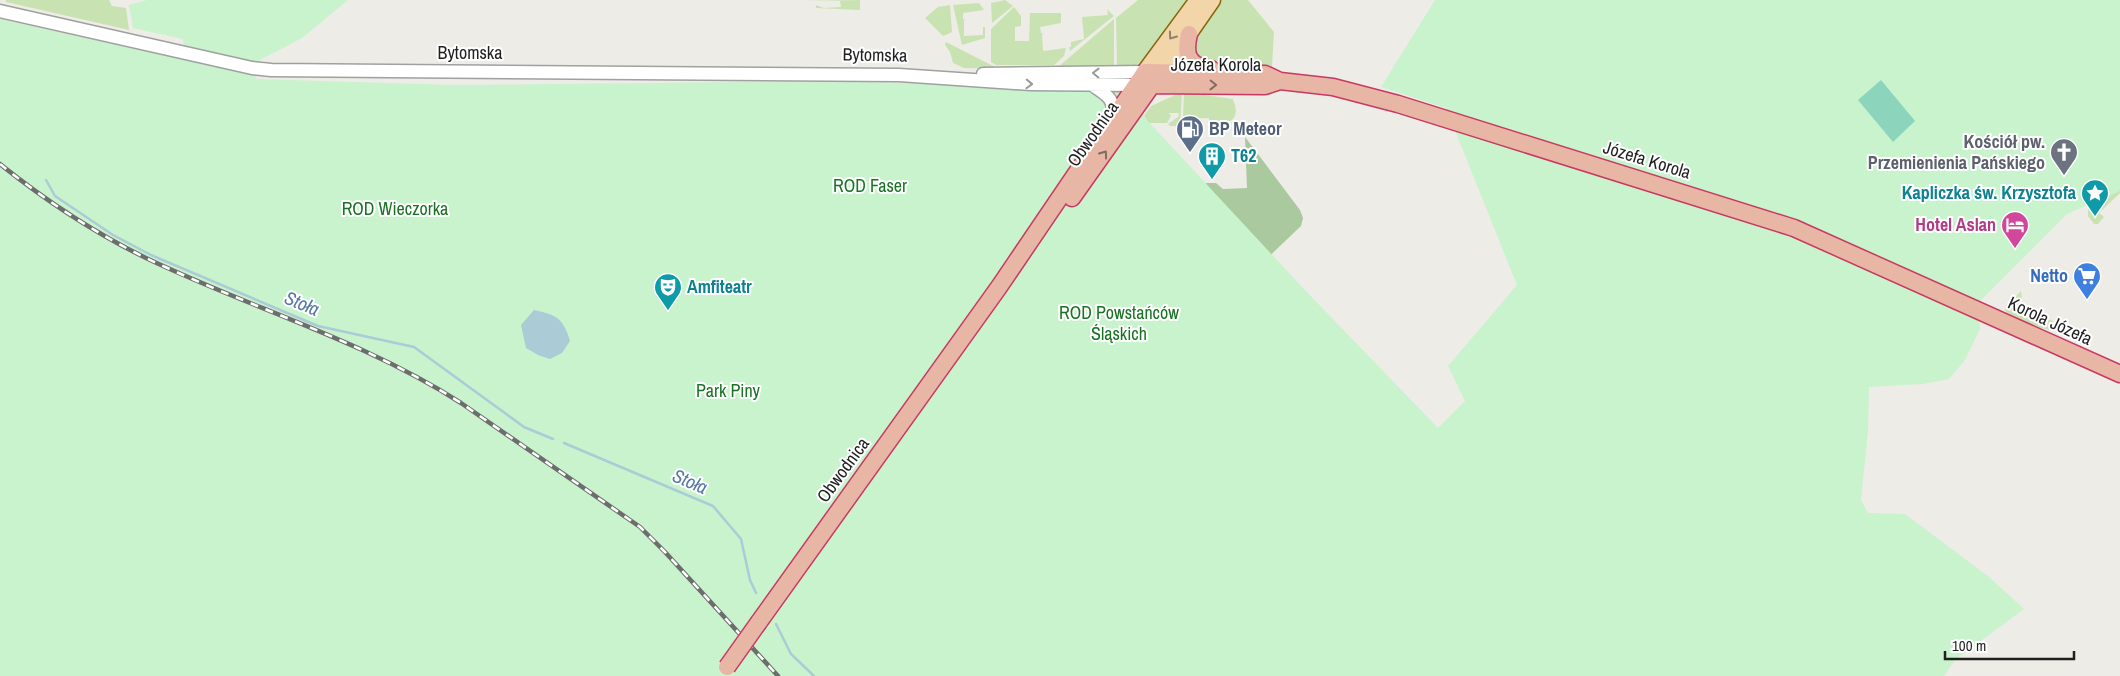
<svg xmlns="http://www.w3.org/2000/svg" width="2120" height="676" viewBox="0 0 2120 676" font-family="'Archivo Narrow',sans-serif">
	<rect width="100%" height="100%" fill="#eeece6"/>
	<!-- grass -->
	<path fill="#c8e3b1" d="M 6,0 L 109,0 L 112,6 L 126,8 L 129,30 L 6,2 Z
		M 860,0 L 860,10 L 816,8 L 816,5 L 824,8 L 841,7 L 840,1 L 800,1 Z
		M 1005,0 L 1013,6 L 992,23 L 991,3 Z
		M 1138,0 L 1188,0 L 1141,62 L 1136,65 L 1117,65 L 1116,18 Z
		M 1221,0 L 1248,0 L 1274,32 L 1272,66 L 1207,62 C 1179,47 1209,17 1221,0 Z
		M 979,3 L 984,10 L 963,13 L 963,19 L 966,20 L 964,20 L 964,36 L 983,35 L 983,27 L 985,27 L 985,38 L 962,45 L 953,5 Z
		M 950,5 L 952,32 L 943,36 L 925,18 L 938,7 Z
		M 1014,7 L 1021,16 L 1021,26 L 1015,27 L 1015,41 L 1029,41 L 1030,13 L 1061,13 L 1061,23 L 1040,27 L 1041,33 L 1044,34 L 1042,34 L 1043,51 L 1066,48 L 1064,56 L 1054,65 L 996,65 L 991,62 L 991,29 Z
		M 1107,9 L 1114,16 L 1070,51 L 1069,47 L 1071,47 L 1071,42 L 1084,39 L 1082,17 L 1108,15 Z
		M 1114,19 L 1114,66 L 1058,67 Z
		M 946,42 L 995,67 L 1113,70 L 964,68 L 953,63 L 950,52 L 945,45 Z
		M 1182,92 L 1180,126 L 1170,126 L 1168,124 L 1178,117 L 1179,113 L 1169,113 L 1171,116 L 1167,123 L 1146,123 L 1132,132 L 1151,106 Z
		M 1184,92 L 1233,99 C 1242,122 1228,124 1209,124 L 1209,118 L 1183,119 Z
		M 2120,185 L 2120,193 L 2099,213 L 2104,217 L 2098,224 L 2094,224 L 2088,216 L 2088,210 Z
		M 2021,291 L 2023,310 L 2053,321 L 2049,330 L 2031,325 L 2007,313 L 2005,310 L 2006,306 Z"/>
	<!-- forest -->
	<path fill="#aac99f" d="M 1245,137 L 1300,210 L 1303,218 L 1301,226 L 1243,281 L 1194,195 L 1206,183 L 1216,183 L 1223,189 L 1247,188 Z"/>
	<!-- park -->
	<path fill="#c8f3cd" d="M 147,0 L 348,0 L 302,38 L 260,60 L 256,79 L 454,85 L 834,81 L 1131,90 L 1146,119 L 1301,286 L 1438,428 L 1465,401 L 1448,366 L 1517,285 L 1446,108 L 1381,87 L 1435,0 L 2120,0 L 2120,191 L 2067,214 L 1978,303 L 1980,329 L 1965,360 L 1949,379 L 1923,384 L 1869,387 L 1868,431 L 1861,500 L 1868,513 L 1905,514 L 1989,577 L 2024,609 L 1955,660 L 1944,676 L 0,676 L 0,19 L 185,60 L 183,39 L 133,28 L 129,5 Z"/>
	<!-- pitch -->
	<path fill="#8cd5bc" d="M 1881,80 L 1915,121 L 1893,142 L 1858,100 Z"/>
	<!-- water -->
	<path fill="#abcbd7" d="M 534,310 C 557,315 563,318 570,341 L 562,353 L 550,359 L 538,355 L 526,348 L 521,325 Z"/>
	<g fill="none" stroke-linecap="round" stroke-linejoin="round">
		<!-- stream -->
		<path stroke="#abcbd7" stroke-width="2.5" d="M 46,180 L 55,196 L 113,235 L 151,255 L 318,326 L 414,347 L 524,427 L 553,439
			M 564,443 L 713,506 L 741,539 L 750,580 L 756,593
			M 776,624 L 791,654 L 814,676"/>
		<!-- tertiary casing -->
		<g stroke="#a0a0a0" stroke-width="15">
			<path id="tertiary" d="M 0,11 L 252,68 L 271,70 L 899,75 L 1031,84 L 1137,85
				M 983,74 L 1145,72
				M 1092,85 C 1109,96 1115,99 1113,120"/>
		</g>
		<!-- primary casing -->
		<g stroke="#896610" stroke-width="19">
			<path id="primary" d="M 1145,72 L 1198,0
				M 1155,82 L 1212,0"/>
		</g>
		<!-- trunk casing -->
		<g stroke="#c83863" stroke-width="19">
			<path id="trunk" d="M 1189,34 C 1184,55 1188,66 1211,69
				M 1072,198 L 1152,85 L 1265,86 L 1280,81
				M 759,622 L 999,287 L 1145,72 L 1265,74 L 1280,81 L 1333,87 L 1398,104 L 1794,228 L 2120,374"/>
		</g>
		<!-- tertiary -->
		<use href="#tertiary" stroke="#fff" stroke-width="12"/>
		<!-- primary -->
		<use href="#primary" stroke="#f2d5a8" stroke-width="16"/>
		<!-- trunk -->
		<use href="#trunk" stroke="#e8b6a4" stroke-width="16"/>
		<!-- rail casing -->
		<g stroke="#6d6d6d" stroke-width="4.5">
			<path id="rail" d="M 0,164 C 45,200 93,232 146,258 C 250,308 363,340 461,403 L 640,527 L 665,552 L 778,676"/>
		</g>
		<!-- rail -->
		<use href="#rail" stroke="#fff" stroke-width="2.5" stroke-dasharray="8" stroke-linecap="butt"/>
		<!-- trunk-bridge casing -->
		<g stroke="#c83863" stroke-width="19" stroke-linecap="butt">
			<path id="trunk-bridge" d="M 727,667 L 759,622"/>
		</g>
		<!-- trunk-bridge -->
		<use href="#trunk-bridge" stroke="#e8b6a4" stroke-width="16"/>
	</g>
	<!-- one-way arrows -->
	<defs><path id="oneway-chevron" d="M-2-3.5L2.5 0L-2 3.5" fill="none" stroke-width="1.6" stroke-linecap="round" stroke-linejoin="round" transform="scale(1.25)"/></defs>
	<use stroke="#93836a" href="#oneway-chevron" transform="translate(1172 36) rotate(126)"/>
	<g stroke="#9a9a9a">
		<use href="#oneway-chevron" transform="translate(1096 73) rotate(-179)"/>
		<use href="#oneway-chevron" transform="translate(1029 84) rotate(2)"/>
	</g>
	<g stroke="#846a62">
		<use href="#oneway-chevron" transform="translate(1213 85) rotate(1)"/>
		<use href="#oneway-chevron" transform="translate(1104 154) rotate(-54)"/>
	</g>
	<!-- icons -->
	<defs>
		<g id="fuel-pin" transform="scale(1.4375)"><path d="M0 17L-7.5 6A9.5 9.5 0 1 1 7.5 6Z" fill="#5c6f8a" stroke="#fff"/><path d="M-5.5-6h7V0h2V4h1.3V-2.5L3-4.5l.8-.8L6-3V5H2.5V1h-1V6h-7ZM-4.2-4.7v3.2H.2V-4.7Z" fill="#fff"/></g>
		<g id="church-pin" transform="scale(1.4375)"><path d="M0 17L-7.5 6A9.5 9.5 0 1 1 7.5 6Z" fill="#6b7280" stroke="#fff"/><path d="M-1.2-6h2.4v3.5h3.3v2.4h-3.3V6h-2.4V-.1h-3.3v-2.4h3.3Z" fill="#fff"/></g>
		<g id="building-pin" transform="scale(1.4375)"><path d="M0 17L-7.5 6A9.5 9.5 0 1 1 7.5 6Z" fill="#0f9aa8" stroke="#fff"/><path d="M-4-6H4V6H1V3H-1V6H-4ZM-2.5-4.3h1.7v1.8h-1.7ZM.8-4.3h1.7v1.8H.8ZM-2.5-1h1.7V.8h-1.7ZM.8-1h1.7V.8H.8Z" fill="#fff"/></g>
		<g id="sight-pin" transform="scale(1.4375)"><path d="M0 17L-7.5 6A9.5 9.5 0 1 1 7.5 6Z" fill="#0f9aa8" stroke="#fff"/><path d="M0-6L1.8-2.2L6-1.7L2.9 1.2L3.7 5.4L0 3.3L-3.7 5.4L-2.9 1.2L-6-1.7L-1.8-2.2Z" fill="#fff"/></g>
		<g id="hotel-pin" transform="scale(1.4375)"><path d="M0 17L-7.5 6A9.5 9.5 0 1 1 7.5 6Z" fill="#d1479c" stroke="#fff"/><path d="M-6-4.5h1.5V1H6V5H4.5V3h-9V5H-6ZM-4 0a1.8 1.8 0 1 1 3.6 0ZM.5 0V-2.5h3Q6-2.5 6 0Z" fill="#fff"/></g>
		<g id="supermarket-pin" transform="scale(1.4375)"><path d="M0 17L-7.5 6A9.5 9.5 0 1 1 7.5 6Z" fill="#3f7fe0" stroke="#fff"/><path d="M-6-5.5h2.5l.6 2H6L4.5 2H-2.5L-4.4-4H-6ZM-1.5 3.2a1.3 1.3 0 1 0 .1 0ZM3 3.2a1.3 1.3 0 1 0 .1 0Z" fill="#fff"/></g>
		<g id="theatre-pin" transform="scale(1.4375)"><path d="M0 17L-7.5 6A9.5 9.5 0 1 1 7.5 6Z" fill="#0f9aa8" stroke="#fff"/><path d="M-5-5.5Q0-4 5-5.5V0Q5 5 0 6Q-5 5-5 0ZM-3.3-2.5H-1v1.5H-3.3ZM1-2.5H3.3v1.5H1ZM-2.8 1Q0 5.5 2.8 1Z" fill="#fff"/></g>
	</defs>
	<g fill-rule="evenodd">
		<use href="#fuel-pin" x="1190" y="129"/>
		<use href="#church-pin" x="2064" y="152"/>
		<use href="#building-pin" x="1212" y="156"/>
		<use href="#sight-pin" x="2095" y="193"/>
		<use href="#hotel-pin" x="2015" y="225"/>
		<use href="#supermarket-pin" x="2087" y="276"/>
		<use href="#theatre-pin" x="668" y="287"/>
	</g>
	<g text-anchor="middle" stroke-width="4" stroke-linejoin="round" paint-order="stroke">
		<!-- street labels -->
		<g font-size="18" fill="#1f1f1f" stroke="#fff">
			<text x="470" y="59">Bytomska</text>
			<text transform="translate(875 55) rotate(1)" y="6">Bytomska</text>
			<text x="1216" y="71">Józefa Korola</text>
			<text transform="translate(1093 134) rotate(-55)" y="6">Obwodnica</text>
			<text transform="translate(1647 160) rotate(17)" y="6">Józefa Korola</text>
			<text transform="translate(2050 321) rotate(25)" y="6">Korola Józefa</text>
			<text transform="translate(843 470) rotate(-54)" y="6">Obwodnica</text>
		</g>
		<!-- service labels -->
		<g font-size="18" font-weight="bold" fill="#4e5e75" stroke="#fff" text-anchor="start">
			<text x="1209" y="135">BP Meteor</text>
		</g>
		<!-- worship labels -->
		<g font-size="18" font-weight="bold" fill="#5b616d" stroke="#fff" text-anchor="end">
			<text x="2045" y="148">Kościół pw.<tspan x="2045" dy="21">Przemienienia Pańskiego</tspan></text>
		</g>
		<!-- culture labels -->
		<g font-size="18" font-weight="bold" fill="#0d838f" stroke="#fff" text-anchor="start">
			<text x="1231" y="162">T62</text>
			<text x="2076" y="199" text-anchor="end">Kapliczka św. Krzysztofa</text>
			<text x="687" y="293">Amfiteatr</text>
		</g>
		<!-- park labels -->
		<g font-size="18" fill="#187223" stroke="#fff">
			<text x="870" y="192">ROD Faser</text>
			<text x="395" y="215">ROD Wieczorka</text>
			<text x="1119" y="319">ROD Powstańców<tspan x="1119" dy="21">Śląskich</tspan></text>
			<text x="728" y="397">Park Piny</text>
		</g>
		<!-- hotel labels -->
		<g font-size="18" font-weight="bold" fill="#b23c85" stroke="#fff" text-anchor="end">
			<text x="1996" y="231">Hotel Aslan</text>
		</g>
		<!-- shop labels -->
		<g font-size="18" font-weight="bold" fill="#366cbe" stroke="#fff" text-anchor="end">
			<text x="2068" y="282">Netto</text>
		</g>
		<!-- water labels -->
		<g font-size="19" font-style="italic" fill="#5579a4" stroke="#fff">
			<text transform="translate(302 303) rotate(22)" y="7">Stoła</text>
			<text transform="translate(690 481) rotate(23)" y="7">Stoła</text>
		</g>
	</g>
	<!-- scale -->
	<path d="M1945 651v8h129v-8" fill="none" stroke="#1f1f1f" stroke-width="2.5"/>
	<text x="1952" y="651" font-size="15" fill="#1f1f1f" stroke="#ffffff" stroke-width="4" paint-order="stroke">100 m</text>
</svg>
